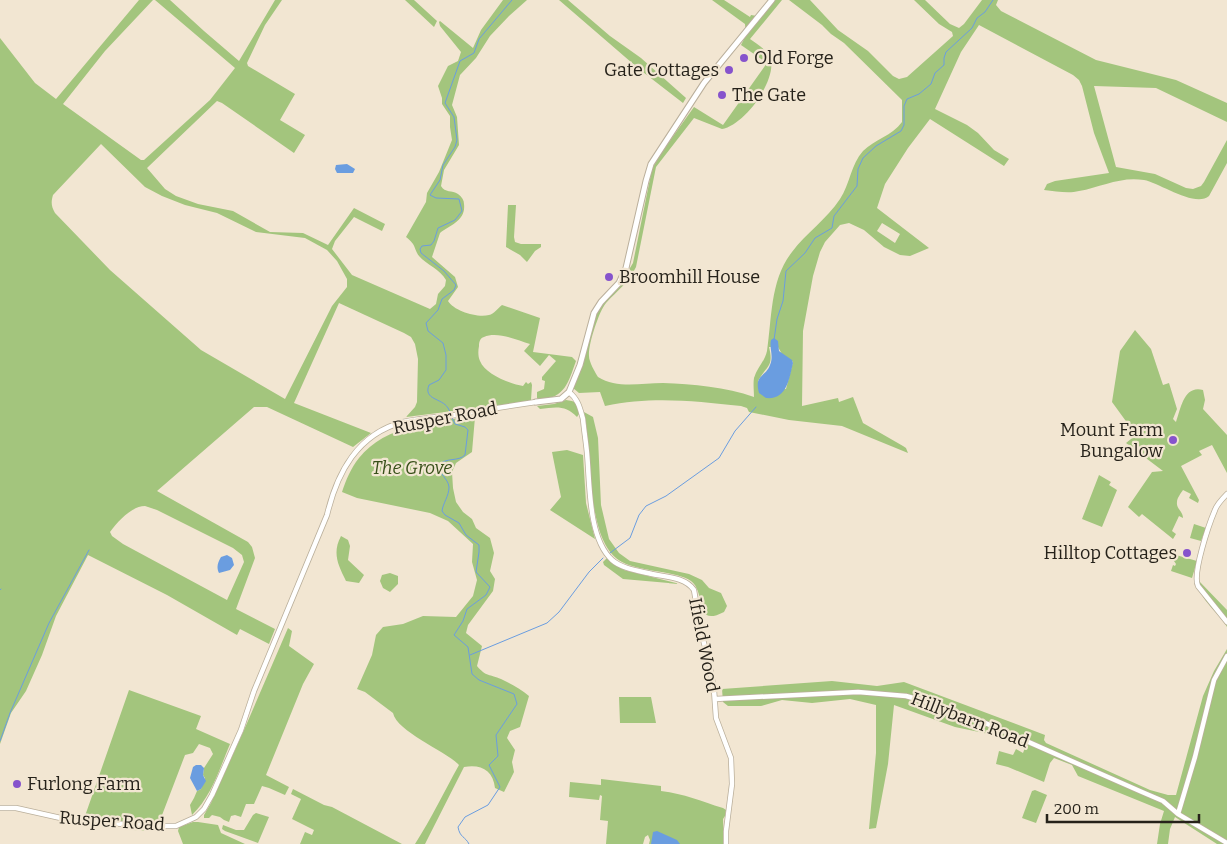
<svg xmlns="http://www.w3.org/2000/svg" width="1227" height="844" viewBox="0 0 1227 844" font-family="Bitter,serif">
	<rect width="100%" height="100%" fill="#f2e6d2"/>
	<!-- green -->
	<path fill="#a3c57d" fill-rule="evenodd" d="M 139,0 L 153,0 L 105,51 L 63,104 L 141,160 L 144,160 L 210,100 L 235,68 L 155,0 L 170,0 L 204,31 L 239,61 L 275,0 L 282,0 L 265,25 L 247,63 L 248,66 L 295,94 L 280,120 L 305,135 L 294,153 L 222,103 L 217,101 L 147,168 L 165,189 L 176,196 L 198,204 L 233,211 L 270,232 L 303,233 L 328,245 L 354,208 L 385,224 L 382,231 L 354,217 L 335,241 L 332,249 L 352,275 L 430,309 L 436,304 L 438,294 L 445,286 L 446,280 C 440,269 427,265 419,256 C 413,247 417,246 406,237 L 426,202 L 427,193 L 439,172 L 452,140 L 450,127 L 450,116 L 442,104 L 442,98 L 438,86 L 448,66 L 458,61 L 461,52 L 440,26 L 439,22 L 440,21 L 473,48 L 481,30 L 503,0 L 527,0 L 509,16 L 490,36 L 476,58 L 460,75 L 452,105 L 457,117 L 459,145 L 444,170 L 441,186 C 445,193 452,190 458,194 C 462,197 464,200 464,204 C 466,221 450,225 440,233 L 432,257 L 455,277 L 458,287 L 448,301 C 454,311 477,318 489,315 C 494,314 498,308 502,305 L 540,318 L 533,352 L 572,357 L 576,361 C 568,383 566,396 540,401 L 537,398 L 537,392 L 544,389 L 545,381 L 542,380 L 542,377 L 556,361 L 549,355 L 540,366 L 524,351 L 530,344 C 517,340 497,331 484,337 C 480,338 479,342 479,346 C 478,351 478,357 480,361 C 485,374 510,384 523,386 L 526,382 L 528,384 L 531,382 L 532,385 L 531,400 L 526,402 L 406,417 L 415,407 L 417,402 L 418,359 L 415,344 L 411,337 L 404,333 L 339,303 L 294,403 L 371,433 L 353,447 L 267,407 L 254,407 L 157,491 L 248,542 L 252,547 L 255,558 L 236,609 L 275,629 L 269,644 L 240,629 L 237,635 L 167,595 L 88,555 L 56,616 L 42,655 L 26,691 L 11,713 L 0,744 L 0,38 L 35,83 L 56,99 ZM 101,144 L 145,187 L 162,196 L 185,205 L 217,213 L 256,232 L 305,238 L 327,250 L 337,261 L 347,279 L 347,287 L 332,306 L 285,399 L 201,350 L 110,270 L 55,213 C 51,206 51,202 53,195 ZM 145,506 L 157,510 L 233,548 L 242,555 L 244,562 L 227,600 L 123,544 L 112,536 L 110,532 C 118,521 132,506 145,506 Z
		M 405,0 L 414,0 L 437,21 L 434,27 Z
		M 559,0 L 568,0 L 610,36 L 641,58 L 686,98 L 683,103 L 639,69 Z
		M 712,0 L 724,0 L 750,17 L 751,15 L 757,16 L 774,0 L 782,0 L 750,39 C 757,44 769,51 771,61 C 775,83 744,125 722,129 L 694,118 L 656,167 L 636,267 C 629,282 617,291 606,303 C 599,311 588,345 589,356 C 589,362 595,372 598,377 C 617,389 641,383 663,383 C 693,384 726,387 754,397 C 754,391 753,384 754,378 C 757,368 765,361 767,351 C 772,318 770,280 792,252 C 806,233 827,219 840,199 C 850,184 851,164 863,151 C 875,139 892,136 902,122 L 902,100 L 844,43 L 831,34 L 822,25 L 789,0 L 810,0 L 838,30 L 868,51 L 893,76 L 899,79 L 907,77 L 953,36 L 952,32 L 939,24 L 914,0 L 925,0 L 950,24 L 959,28 L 964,24 L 982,0 L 998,0 L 996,5 L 1001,11 L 1096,60 L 1176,80 L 1227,103 L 1227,122 L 1156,88 L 1094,86 L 1116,167 L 1155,174 L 1186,188 L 1193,189 L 1201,186 L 1204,182 L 1227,140 L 1227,163 L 1209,196 C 1195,208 1160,183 1144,180 C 1121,176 1101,187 1079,191 C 1068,194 1056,191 1044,190 L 1047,184 L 1055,181 L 1109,173 L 1094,133 L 1082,86 L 1079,80 L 1073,75 L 979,25 L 961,52 L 935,109 L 967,125 L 978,133 L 994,150 L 1009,159 L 1004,166 L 930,119 L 908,148 L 885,184 L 877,208 L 929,248 L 910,256 L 900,255 L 884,247 L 864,230 L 849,223 L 840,225 L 825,242 L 820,252 L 813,276 L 803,331 L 802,406 L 838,398 L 839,402 L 853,397 L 863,423 L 903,446 L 906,448 L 908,453 L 842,426 L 789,420 L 749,412 L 747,408 L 741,406 C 694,401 652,396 605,406 L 600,392 L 579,393 L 573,388 L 583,364 L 597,313 L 601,305 L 621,283 L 633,263 L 652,169 L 661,153 L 694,107 L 723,125 L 767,63 L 741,45 L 746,35 L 745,24 ZM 882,223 L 900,234 L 895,243 L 877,231 ZM 769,347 L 778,347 L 782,354 L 793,362 L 786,389 L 759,390 L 758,381 C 767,365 774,367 769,347 Z
		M 508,205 L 516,205 L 514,237 L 515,242 L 521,244 L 541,244 L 541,247 L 535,251 L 527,262 L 520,255 L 506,247 Z
		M 1135,330 L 1151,349 L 1163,385 L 1169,383 L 1177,409 L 1173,419 L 1176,422 C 1181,408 1184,385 1203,390 L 1205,400 L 1203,409 L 1227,435 L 1227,473 L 1212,445 L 1199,451 L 1202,455 L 1181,466 L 1199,500 L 1198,503 L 1189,498 L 1191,494 L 1183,490 C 1181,493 1177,498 1177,502 C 1176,509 1183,511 1183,518 L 1179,516 L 1172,531 L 1176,534 L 1173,539 L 1142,514 L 1139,517 L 1128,507 L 1152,472 L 1163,471 L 1126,443 L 1136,435 L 1112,402 L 1120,351 Z
		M 566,400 L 572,401 L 576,403 L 579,414 L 577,417 C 566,405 556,407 540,409 L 537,406 L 554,404 Z
		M 584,412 L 593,417 L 598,438 L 601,505 L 609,539 L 619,553 L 630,561 L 689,574 L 702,580 L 709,588 L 721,593 L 727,606 L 724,612 C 693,628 707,593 691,581 C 678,571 640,572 622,562 C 584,542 593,450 584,412 Z
		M 475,417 L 472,452 L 456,463 L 452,472 L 453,488 L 456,502 L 463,512 L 472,519 L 476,528 L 490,538 L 494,553 L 490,571 L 495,579 L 493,591 L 468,625 L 466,633 L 482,646 L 477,666 C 486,677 490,674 501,679 C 511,684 521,689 529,696 L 520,727 L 510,731 L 507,738 L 515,750 L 512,762 L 514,772 L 504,792 L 495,788 C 493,770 481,764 464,767 L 425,844 L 415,844 C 431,819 444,792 459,765 C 446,751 397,732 393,713 L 365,692 L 357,689 L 372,655 L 376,635 L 383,627 L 403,624 L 423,616 L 456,617 L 473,596 L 477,580 L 472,562 L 473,544 L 448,521 L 430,513 L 357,498 L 342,492 C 346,480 351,468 359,458 C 385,425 437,420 475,417 Z
		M 567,450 L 583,455 L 586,503 L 595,539 L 550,510 L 561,497 L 552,452 Z
		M 1099,475 L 1111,482 L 1109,485 L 1117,490 L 1102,527 L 1082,519 Z
		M 1194,524 L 1206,528 L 1201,541 L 1190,538 Z
		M 341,536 L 348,540 L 350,546 L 348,560 L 364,575 L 359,583 L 346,581 C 338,565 332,553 341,536 Z
		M 1176,555 L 1197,561 L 1192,578 L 1171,571 L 1173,565 L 1175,566 L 1176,564 L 1174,561 Z
		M 607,558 L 624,570 L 680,584 L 623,579 L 604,565 L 603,562 Z
		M 390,573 L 398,576 L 398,584 L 390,592 L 383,588 L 380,581 L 382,575 Z
		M 1199,581 L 1227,610 L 1227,627 C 1219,612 1197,599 1199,581 Z
		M 288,628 L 292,631 L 289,646 L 314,664 L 303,684 L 266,775 L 289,787 L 285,795 L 269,788 L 262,786 L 254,804 L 246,804 L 241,817 L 235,815 L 231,816 L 229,822 L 224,820 L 220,817 L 212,815 L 209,818 L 204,818 L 204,815 L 211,803 L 244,730 Z
		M 1227,649 L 1227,844 L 1217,844 L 1175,817 L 1170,829 L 1168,844 L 1157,844 L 1160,824 L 1164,811 L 1078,776 L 1072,765 L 1054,758 L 1050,763 L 1044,782 L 1008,767 L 996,764 L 999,751 L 1013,755 L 1016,749 L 1023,753 L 1026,745 L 1008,738 L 955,727 L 894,705 L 888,764 L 876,828 L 869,829 L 876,753 L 876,705 L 850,699 L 812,703 L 782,700 L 761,706 L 728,706 L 723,702 L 722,689 L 832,681 L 877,686 L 904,682 L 1045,735 L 1044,740 L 1046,743 L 1150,790 L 1168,795 L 1176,795 L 1203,696 L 1214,671 Z
		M 129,690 L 201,716 L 196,729 L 230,744 C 220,768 211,797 192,815 L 190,805 L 194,798 L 197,791 L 201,789 L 205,778 L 203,775 L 204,768 L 213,754 L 210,748 L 199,744 L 193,753 L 185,755 L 159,823 L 158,831 L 132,830 L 132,823 L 85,816 Z
		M 619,697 L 651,697 L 656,723 L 620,723 Z
		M 601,779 L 661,786 L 661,791 C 685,794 700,801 723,808 L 726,810 L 725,816 L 723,819 L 724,844 L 649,844 L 650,840 L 648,835 L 645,837 L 643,844 L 606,844 L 608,821 L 600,820 L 602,796 L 600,795 L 599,800 L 569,797 L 570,782 L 601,785 Z
		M 293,789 L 324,805 L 332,807 L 402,844 L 300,844 L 305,832 L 312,835 L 314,830 L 292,819 L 301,799 L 291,794 Z
		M 1035,790 L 1047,795 L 1036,823 L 1022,818 L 1032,791 Z
		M 256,813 L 269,817 L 258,843 L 225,831 L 222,829 L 223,825 L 236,830 L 244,830 L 253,815 Z
		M 193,822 L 198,822 L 218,825 L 221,833 L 245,844 L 183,844 L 178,831 L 179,827 Z"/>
	<!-- water -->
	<path fill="#6a9de0" d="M 347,164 L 355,169 L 353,173 L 337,173 L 335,169 L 336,165 Z
		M 774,338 L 778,341 L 779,351 L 792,360 L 793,363 C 789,379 787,400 766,398 L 759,393 C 754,374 765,378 770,365 C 774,356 769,348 771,340 Z
		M 227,555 L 232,558 L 234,565 L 230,570 L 219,573 C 216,567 218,562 221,557 Z
		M 196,765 L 201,765 L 204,768 L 203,775 L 206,781 L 201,789 L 197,791 L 190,778 L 193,767 Z
		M 657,831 L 677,840 L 680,844 L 651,844 L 653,832 Z"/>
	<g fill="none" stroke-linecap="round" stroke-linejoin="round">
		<!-- stream -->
		<path stroke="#6a9de0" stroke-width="1" d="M 774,340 L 777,319 L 783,301 L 786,271 L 805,253 L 815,238 L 832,228 L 834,216 L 857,186 L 858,169 L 863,158 L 876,146 L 901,131 L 904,125 L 904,106 L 907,99 L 919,94 L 931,84 L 935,73 L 944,65 L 944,58 L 946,52 L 972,28 L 977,18 L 985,12 L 993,0
			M 610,553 L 630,538 L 639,515 L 646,506 L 666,496 L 719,458 L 735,431 L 756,407
			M 0,590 L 1,589
			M 470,655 L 547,623 L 559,612 L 589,572 L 603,558
			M 0,741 L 10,713 L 49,623 L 89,550
			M 469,844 C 465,836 460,838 458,827 L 465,817 L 488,805 L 500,787 L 489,765 L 498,756 L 496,735 L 517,704 L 514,694 L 479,680 L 472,674 L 468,647 L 454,635 L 463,621 L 467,609 L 486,595 L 490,587 L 476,572 L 479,552 L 479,545 L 466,535 L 459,523 L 445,515 L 442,511 C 443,503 449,496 449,487 C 448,478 439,475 439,465 C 446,457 458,462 465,455 L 468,430 L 465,427 L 455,424 C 452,419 451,412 448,408 C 442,398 423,400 429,385 L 439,380 L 446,370 L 446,355 L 443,343 L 428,331 L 426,323 L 438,310 L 442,299 L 454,290 L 456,285 L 444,271 L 421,253 L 420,249 L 422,246 L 431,245 L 434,241 L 438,228 L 455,220 L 462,211 L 459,199 L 436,198 L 430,195 L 440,180 L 443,165 L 455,147 L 457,140 L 454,117 L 445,103 L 460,61 L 474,53 L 479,39 L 512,0"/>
		<!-- minor casing -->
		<g stroke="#baaf9b" stroke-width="6">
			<path id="minor" d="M 569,392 C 578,399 580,408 583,419 C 584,430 586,442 587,453 C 590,484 588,538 612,560 C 622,569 640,571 652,574 C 666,577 685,577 694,590 L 701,632 L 709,662 L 714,690 L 716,718 L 731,758 L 732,784 L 726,831 L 726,844
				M 1227,494 C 1222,499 1217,504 1215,510 C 1209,524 1192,574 1198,586 L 1227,622
				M 715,699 L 858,692 L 906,696 L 931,703 L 983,722 L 1142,792 L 1163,801 L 1178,814 L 1227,843
				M 0,808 L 16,808 L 74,821 L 157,826 L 176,826 L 196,817 L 204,809 L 212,795 L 225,766 L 241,730 L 254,691 L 327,515 C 337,473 357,434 403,422 C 421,418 439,417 456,415 C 483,410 509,406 536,402
				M 1178,814 L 1195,757 L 1214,680 L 1227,656"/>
		</g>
		<!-- tertiary casing -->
		<g stroke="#baaf9b" stroke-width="7">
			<path id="tertiary" d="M 536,402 L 561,399 L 569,392 L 580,365 L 594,313 L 601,302 L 619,283 L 626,268 L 646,181 L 651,164 L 704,83 L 772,0"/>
		</g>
		<!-- minor -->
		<use href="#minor" stroke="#fff" stroke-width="4.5"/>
		<!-- tertiary -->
		<use href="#tertiary" stroke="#fff" stroke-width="5"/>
	</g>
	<!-- markers -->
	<g fill="#8653cc" stroke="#f2e6d2" stroke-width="2">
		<circle cx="744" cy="58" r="5"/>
		<circle cx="729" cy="70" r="5"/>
		<circle cx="722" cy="95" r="5"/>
		<circle cx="609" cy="277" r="5"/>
		<circle cx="1173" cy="440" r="5"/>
		<circle cx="1187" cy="553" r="5"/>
		<circle cx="17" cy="784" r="5"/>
	</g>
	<g text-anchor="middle" stroke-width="4.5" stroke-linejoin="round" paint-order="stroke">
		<!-- poi labels -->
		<g font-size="18" fill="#26221a" stroke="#f2e6d2" text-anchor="start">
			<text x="754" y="64">Old Forge</text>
			<text x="719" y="76" text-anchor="end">Gate Cottages</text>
			<text x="732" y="101">The Gate</text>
			<text x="619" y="283">Broomhill House</text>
			<text x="1163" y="436" text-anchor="end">Mount Farm<tspan x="1163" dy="21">Bungalow</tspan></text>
			<text x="1177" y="559" text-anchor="end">Hilltop Cottages</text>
			<text x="27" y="790">Furlong Farm</text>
		</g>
		<!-- street labels -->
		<g font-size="18" fill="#26221a" stroke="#f2e6d2">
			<text transform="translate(445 418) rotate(-11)" y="6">Rusper Road</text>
			<text transform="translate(704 645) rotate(79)" y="6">Ifield Wood</text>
			<text transform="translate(970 720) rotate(21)" y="6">Hillybarn Road</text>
			<text transform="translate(112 821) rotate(4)" y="6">Rusper Road</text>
		</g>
		<!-- park labels -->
		<g font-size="18" font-style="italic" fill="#385019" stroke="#f2e6d2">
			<text x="412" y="474">The Grove</text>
		</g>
	</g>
	<!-- scale -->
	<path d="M1047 814v8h152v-8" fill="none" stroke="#26221a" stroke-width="2.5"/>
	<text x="1054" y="814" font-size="15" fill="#26221a" stroke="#f2e6d2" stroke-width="4" paint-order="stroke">200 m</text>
</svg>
